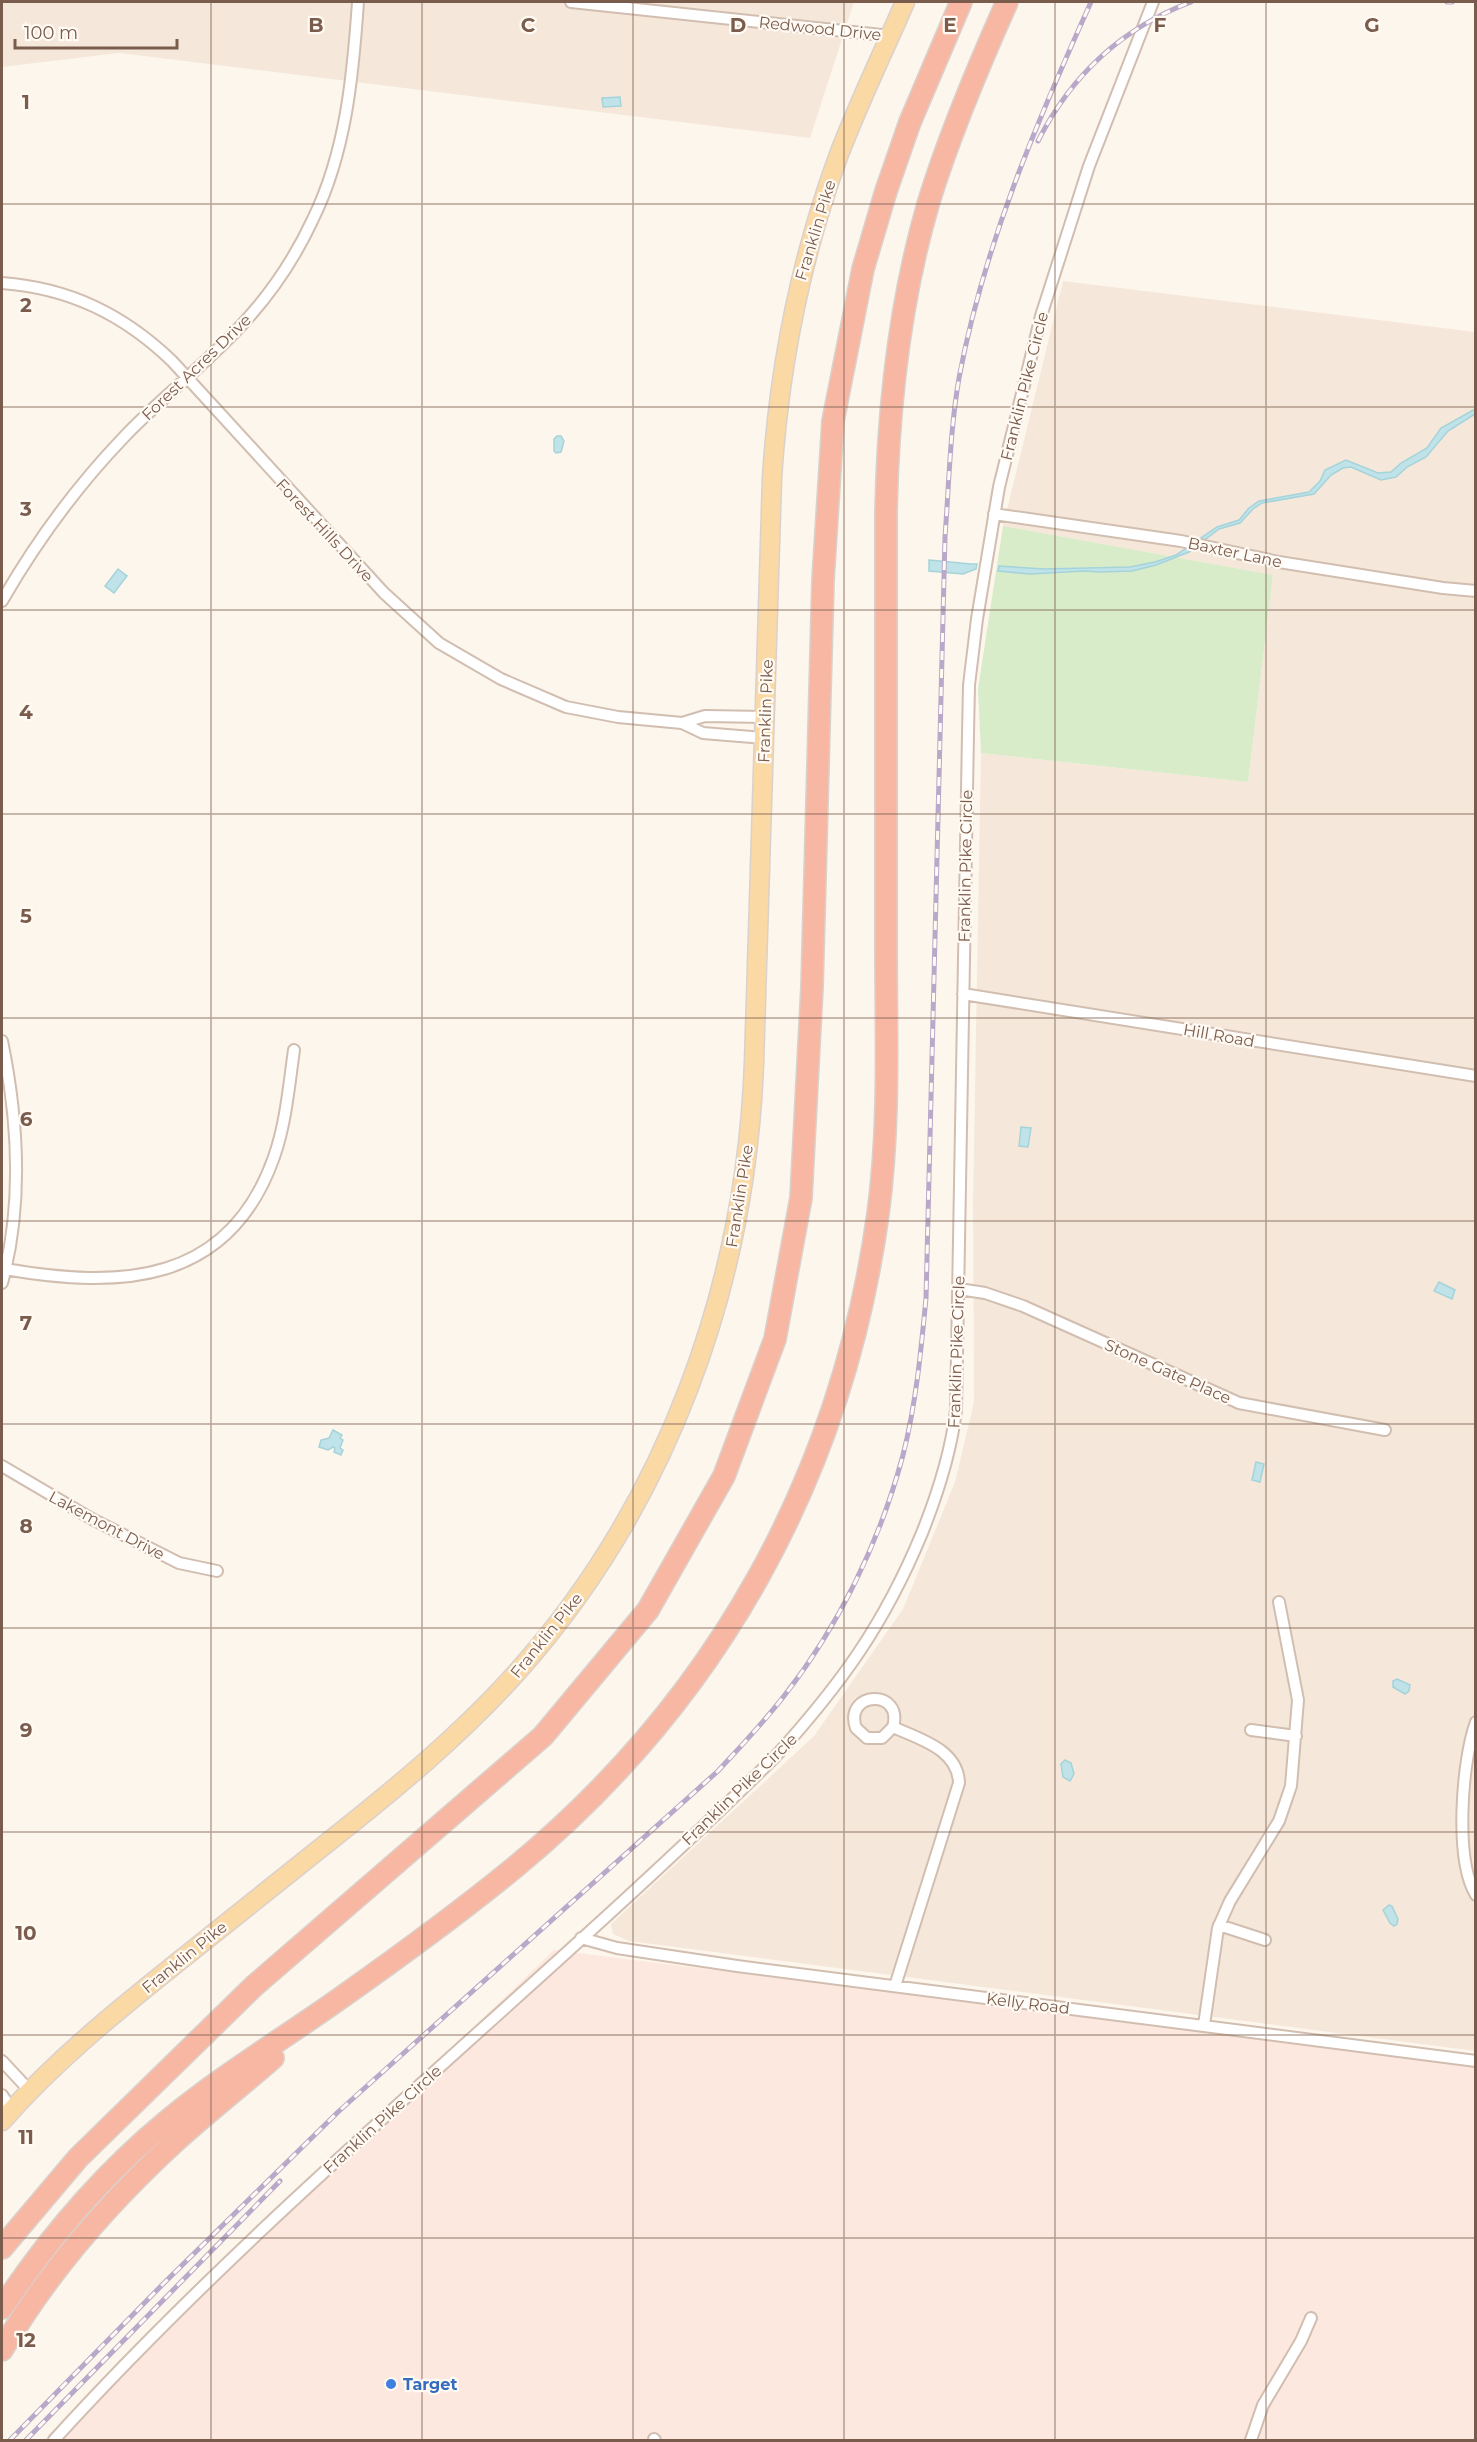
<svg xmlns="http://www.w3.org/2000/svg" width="1477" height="2442" viewBox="0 0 1477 2442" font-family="Montserrat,sans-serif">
	<rect width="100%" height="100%" fill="#fdf6ec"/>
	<!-- residential -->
	<path fill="#f5e8da" d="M 2,2 L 854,2 L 810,138 L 119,53 L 2,67 Z
		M 1063,281 L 1475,332 L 1475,2051 L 629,1941 L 613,1934 L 611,1924 L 814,1736 L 903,1609 L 955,1482 L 974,1402 L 973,1201 L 981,753 L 1248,782 L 1273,575 L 1003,526 Z"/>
	<!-- commercial -->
	<path fill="#fde8e0" d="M 554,1950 L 1475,2065 L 1475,2440 L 44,2440 Z"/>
	<!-- green -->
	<path fill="#d8ecc9" d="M 1003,526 L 1273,575 L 1248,782 L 981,753 L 978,689 Z"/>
	<!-- water -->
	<path fill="#bfe3e8" stroke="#a5d3da" stroke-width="1.5" d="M 620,97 L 621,106 L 603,107 L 602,98 Z
		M 1475,409 L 1475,414 L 1448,431 L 1426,457 L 1407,467 L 1396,477 L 1381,480 L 1351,467 L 1343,468 L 1331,475 L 1314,494 L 1262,503 L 1253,509 L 1240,523 L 1219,529 L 1189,552 L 1156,565 L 1132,571 L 1099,572 L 1084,571 L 1030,574 L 998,571 L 999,566 L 1044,569 L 1130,567 L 1155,562 L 1176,555 L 1217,527 L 1239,520 L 1249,508 L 1259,501 L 1309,492 L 1320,481 L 1325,470 L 1346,460 L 1378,473 L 1391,472 L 1401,463 L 1427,448 L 1441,428 Z
		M 557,436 L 561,436 L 564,441 L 561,452 L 556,453 L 554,451 L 554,439 Z
		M 929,560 L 971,564 L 977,564 L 976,569 L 963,574 L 929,571 Z
		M 118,569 L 127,576 L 114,593 L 105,586 Z
		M 1021,1127 L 1031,1128 L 1028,1147 L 1019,1146 Z
		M 1439,1282 L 1455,1290 L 1452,1299 L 1434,1291 Z
		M 333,1430 L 342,1435 L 340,1438 L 343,1440 L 340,1448 L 343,1450 L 341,1455 L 334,1452 L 335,1448 L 333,1447 L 328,1450 L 319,1447 L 321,1440 L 329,1438 Z
		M 1256,1462 L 1264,1464 L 1260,1482 L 1252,1480 Z
		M 1397,1679 L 1410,1685 L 1409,1691 L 1405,1694 L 1393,1687 L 1393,1681 Z
		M 1065,1760 L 1071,1763 L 1074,1774 L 1070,1781 L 1063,1777 L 1061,1764 Z
		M 1389,1905 L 1392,1906 L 1398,1919 L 1397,1924 L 1394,1926 L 1390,1923 L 1383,1910 Z"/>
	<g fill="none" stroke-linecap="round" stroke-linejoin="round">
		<!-- street casing -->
		<g stroke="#d1beb0" stroke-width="14">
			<path id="street" d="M 571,2 L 891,36
				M 2,283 C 69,288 123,314 172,361 L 384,593 L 439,643 L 501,679 L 566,707 L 618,717 L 682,723
				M 994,514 L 1181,541 L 1279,562 L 1443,588 L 1476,591
				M 2,601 C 36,542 77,486 124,437 C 159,400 201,368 236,331 C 268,298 294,260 313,219 C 346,152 353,75 358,2
				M 764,738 L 703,733 L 682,723 L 705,716 L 765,717
				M 963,994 L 1476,1076
				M 2,1041 C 18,1119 23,1205 2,1283
				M 5,1269 C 120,1289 229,1285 274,1157 C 286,1123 289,1085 294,1050
				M 959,1289 L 985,1293 L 1023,1306 L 1239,1403 L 1385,1430
				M 2,1466 L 92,1519 L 179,1563 L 217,1571
				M 1476,1722 C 1462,1760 1454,1859 1476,1895
				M 893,1727 L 882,1738 L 867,1738 L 856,1728 C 843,1691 904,1688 893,1727 C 919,1739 958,1749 959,1783 L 895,1986
				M 1251,1730 L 1296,1736
				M 1219,1925 L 1265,1940
				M 581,1938 L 617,1948 L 737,1966 L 1476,2061
				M 1204,2025 L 1218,1928 L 1230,1901 L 1279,1821 L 1291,1786 L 1298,1700 L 1279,1602
				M 2,2061 L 30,2091
				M 2,2095 L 12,2110
				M 654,2439 L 655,2440
				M 54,2440 C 277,2195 539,1990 775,1757 C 841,1684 884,1625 922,1533 C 938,1493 951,1453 956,1410 L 968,734 L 969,685 L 977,619 L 999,487 L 1041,316 L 1089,166 L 1153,2
				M 1251,2440 L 1263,2405 L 1301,2341 L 1311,2318"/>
		</g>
		<!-- primary casing -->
		<g stroke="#dad1cd" stroke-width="21">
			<path id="primary" d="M 2,2121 C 53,2063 113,2014 173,1966 C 224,1925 275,1884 327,1843 C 394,1790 461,1735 518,1671 C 667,1504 746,1285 754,1063 L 772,478 C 779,367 800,261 838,157 C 858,104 883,53 905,2"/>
		</g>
		<!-- highway casing -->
		<g stroke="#dad1cd" stroke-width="24">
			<path id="highway" d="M 2,2248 L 78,2158 L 254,1986 L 543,1736 L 648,1610 L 724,1476 L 775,1339 L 801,1198 L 812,987 L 823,580 L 833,421 L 863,269 L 886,191 L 910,122 L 961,2
				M 2,2308 C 48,2239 102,2175 166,2122 C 221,2076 283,2039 342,1997 C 400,1956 459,1913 514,1868 C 718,1700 842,1475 878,1214 C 890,1125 886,1034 886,945 C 886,801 886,657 886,513 C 888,407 899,303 929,201 C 950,133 978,67 1007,2
				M 2,2350 C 49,2270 111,2200 179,2138 C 210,2110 242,2085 273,2058"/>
		</g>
		<!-- street -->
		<use href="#street" stroke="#fff" stroke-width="10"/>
		<!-- primary -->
		<use href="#primary" stroke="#fbd9a5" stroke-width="18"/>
		<!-- highway -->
		<use href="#highway" stroke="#f7b7a3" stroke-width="21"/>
		<!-- rail casing -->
		<g stroke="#b9a8c9" stroke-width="5">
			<path id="rail" d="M 1447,2 L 1452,2
				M 1038,141 C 1071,76 1122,28 1191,2
				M 10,2440 L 163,2284 L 338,2112 L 718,1771 C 741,1746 764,1722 784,1696 C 839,1626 880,1541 903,1455 C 916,1404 921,1351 926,1298 L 945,537 C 949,484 950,430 959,378 C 984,245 1036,124 1091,2
				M 26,2440 L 280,2181"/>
		</g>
		<!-- rail -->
		<use href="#rail" stroke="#fffaf3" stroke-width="3" stroke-dasharray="9" stroke-linecap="butt"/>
	</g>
	<!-- grid -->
	<path fill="none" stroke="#7a5c4d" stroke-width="1.5" stroke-opacity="0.55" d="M 211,2 L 211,2440M 422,2 L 422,2440M 633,2 L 633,2440M 844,2 L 844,2440M 1055,2 L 1055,2440M 1266,2 L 1266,2440M 2,204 L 1476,204M 2,407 L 1476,407M 2,610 L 1476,610M 2,814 L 1476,814M 2,1018 L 1476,1018M 2,1221 L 1476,1221M 2,1424 L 1476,1424M 2,1628 L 1476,1628M 2,1832 L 1476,1832M 2,2035 L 1476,2035M 2,2238 L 1476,2238"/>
	<!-- markers -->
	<circle fill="#3f7fe0" stroke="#fffaf3" stroke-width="2" cx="391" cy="2384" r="6"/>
	<g text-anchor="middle" stroke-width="4.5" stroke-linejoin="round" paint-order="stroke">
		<!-- street labels -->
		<g font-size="16" fill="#7a5c4d" stroke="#fffaf3">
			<text transform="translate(820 28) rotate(6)" y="6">Redwood Drive</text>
			<text transform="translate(815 230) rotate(-73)" y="6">Franklin Pike</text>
			<text transform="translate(196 367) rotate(-44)" y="6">Forest Acres Drive</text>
			<text transform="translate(1024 386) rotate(-76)" y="6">Franklin Pike Circle</text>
			<text transform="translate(325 530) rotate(47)" y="6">Forest Hills Drive</text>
			<text transform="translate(1235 552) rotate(12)" y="6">Baxter Lane</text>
			<text transform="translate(765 711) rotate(-88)" y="6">Franklin Pike</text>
			<text transform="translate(965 866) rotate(-89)" y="6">Franklin Pike Circle</text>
			<text transform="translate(1219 1035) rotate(10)" y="6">Hill Road</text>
			<text transform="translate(739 1196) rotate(-81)" y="6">Franklin Pike</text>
			<text transform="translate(956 1352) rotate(-88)" y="6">Franklin Pike Circle</text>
			<text transform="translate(1168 1371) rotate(24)" y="6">Stone Gate Place</text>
			<text transform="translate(107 1525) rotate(28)" y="6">Lakemont Drive</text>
			<text transform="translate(546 1635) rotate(-51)" y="6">Franklin Pike</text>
			<text transform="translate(739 1789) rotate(-44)" y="6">Franklin Pike Circle</text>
			<text transform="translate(184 1957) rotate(-39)" y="6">Franklin Pike</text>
			<text transform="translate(1028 2003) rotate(7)" y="6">Kelly Road</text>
			<text transform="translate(382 2119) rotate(-42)" y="6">Franklin Pike Circle</text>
		</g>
		<!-- shop labels -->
		<g font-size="16" font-weight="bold" fill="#366cbe" stroke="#fffaf3" text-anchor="start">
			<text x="403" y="2390">Target</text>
		</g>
	</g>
	<g font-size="20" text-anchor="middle" font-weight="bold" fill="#7a5c4d" stroke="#fffaf3" stroke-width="4.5" stroke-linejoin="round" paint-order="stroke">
		<text x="316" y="32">B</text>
		<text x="528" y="32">C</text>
		<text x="738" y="32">D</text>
		<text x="950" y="32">E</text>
		<text x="1160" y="32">F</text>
		<text x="1372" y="32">G</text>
		<text x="26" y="109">1</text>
		<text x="26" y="312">2</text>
		<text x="26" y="516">3</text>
		<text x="26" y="719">4</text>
		<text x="26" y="923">5</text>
		<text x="26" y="1126">6</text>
		<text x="26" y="1330">7</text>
		<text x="26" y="1533">8</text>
		<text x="26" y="1737">9</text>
		<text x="26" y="1940">10</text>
		<text x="26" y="2144">11</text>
		<text x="26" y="2347">12</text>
	</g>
	<!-- border -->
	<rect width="1477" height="2442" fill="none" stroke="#7a5c4d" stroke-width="6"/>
	<!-- scale -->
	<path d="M15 39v9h162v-9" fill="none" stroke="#7a5c4d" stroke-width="3"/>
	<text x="24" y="39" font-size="18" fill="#7a5c4d" stroke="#fffaf3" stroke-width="4.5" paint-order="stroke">100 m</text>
</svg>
